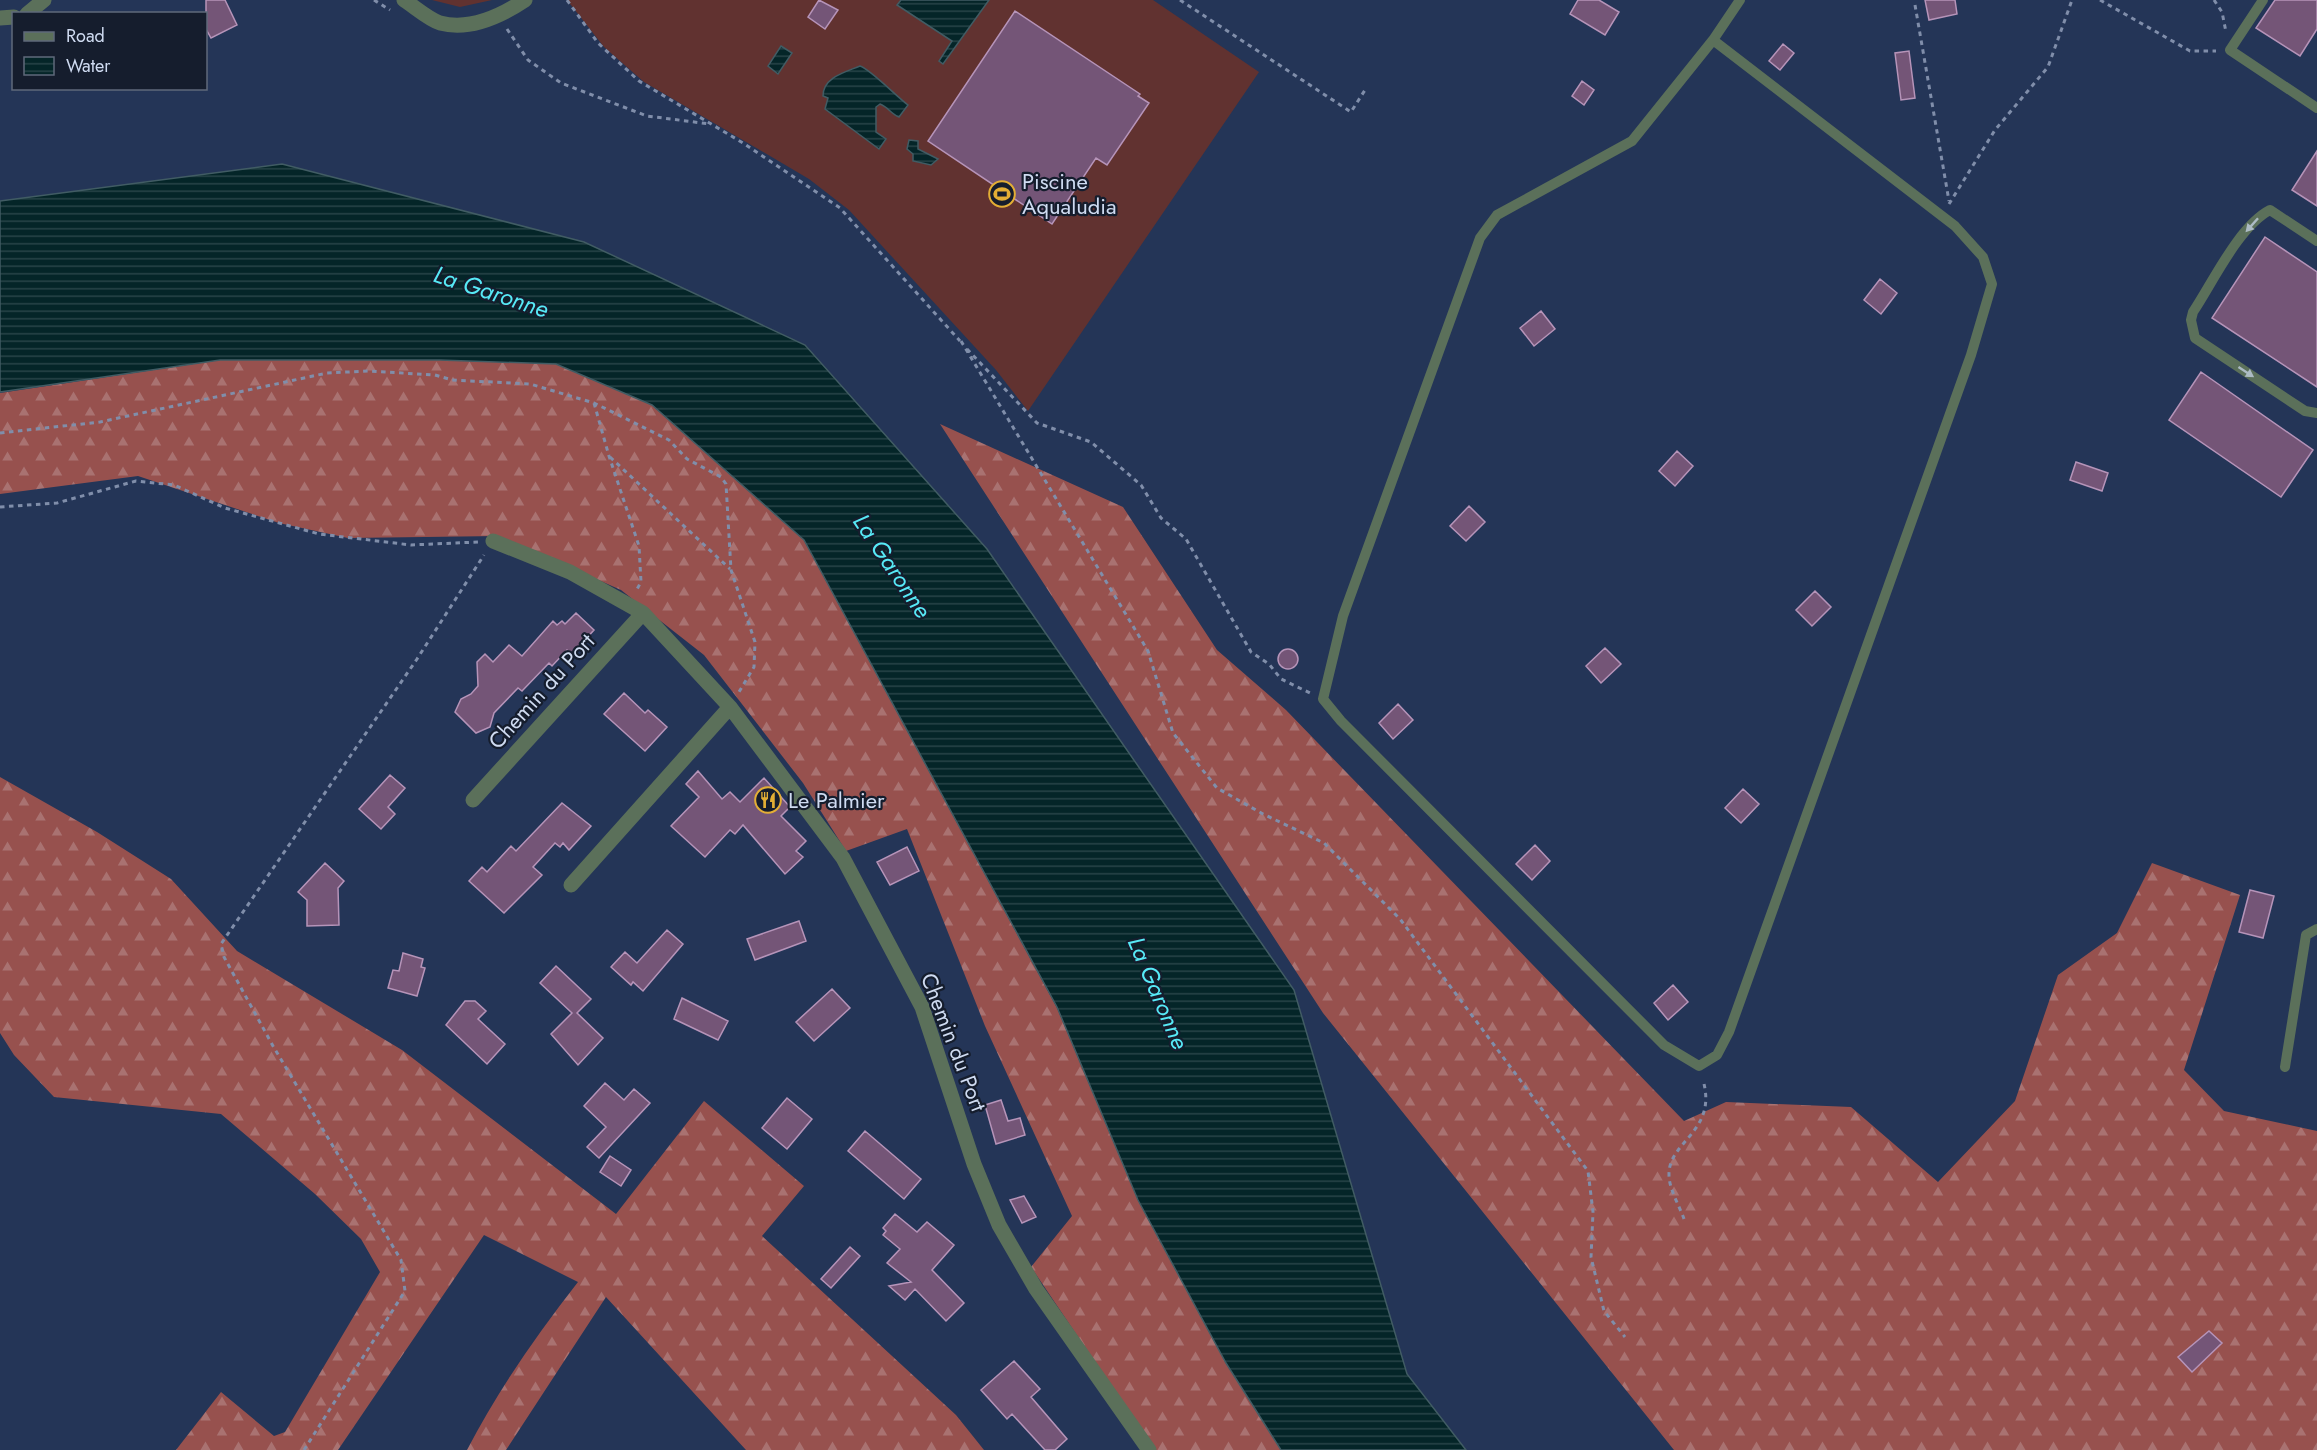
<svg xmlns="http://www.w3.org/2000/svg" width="2317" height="1450" viewBox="0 0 2317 1450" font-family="Jost,sans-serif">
	<defs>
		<pattern id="forest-firs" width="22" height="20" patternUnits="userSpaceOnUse" patternTransform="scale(1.5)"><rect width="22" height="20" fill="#97514e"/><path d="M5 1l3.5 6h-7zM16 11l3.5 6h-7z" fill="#a97271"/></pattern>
		<pattern id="water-rules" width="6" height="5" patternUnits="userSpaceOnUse" patternTransform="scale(1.5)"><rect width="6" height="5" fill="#042528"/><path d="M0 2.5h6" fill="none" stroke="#284448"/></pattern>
	</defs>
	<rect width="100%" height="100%" fill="#243557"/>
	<!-- grass -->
	<path fill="#613230" d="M 432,0 L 492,0 L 460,7 Z
		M 567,0 L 1153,0 L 1259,72 L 1028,411 L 996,370 L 849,210 L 809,179 L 644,82 L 604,47 Z"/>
	<!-- forest -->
	<path fill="url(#forest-firs)" d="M 220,360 L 440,360 L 556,364 L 652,405 L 804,540 L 1057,1008 L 1138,1200 L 1226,1363 L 1281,1450 L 1143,1450 L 1099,1368 L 1031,1267 L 1072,1216 L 985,1026 L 907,829 L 846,851 L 803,783 L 704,655 L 621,590 L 499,536 L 348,538 L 279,523 L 138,476 L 0,494 L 0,393 Z
		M 940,424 L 1123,507 L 1217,650 L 1286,710 L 1684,1121 L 1726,1102 L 1851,1107 L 1938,1182 L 2015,1101 L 2058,975 L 2117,933 L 2152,863 L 2240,895 L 2184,1070 L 2224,1111 L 2317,1131 L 2317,1450 L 1674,1450 L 1323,1013 Z
		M 0,777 L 97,832 L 171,879 L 237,951 L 402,1050 L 616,1214 L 704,1101 L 804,1186 L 762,1236 L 956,1415 L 984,1450 L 746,1450 L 606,1297 L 506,1450 L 467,1450 C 498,1390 536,1336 578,1282 L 484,1235 L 338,1450 L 176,1450 L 221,1392 L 274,1436 L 285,1432 L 380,1272 L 361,1239 L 315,1194 L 221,1114 L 54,1097 L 14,1055 L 0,1033 Z"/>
	<!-- water -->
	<path fill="url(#water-rules)" stroke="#415c64" stroke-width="1.5" d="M 901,0 L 989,0 L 943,64 L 939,61 L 952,41 L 897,5 Z
		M 781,46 L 792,53 L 778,74 L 768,66 Z
		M 860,66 C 870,69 896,96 908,105 L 899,117 C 891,114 888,107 880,104 L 876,107 L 876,132 L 886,139 L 879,149 L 825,109 L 828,98 L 823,96 C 823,77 846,72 860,66 Z
		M 909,140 L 918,141 L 918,149 L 938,159 L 931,165 L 913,161 L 913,154 L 907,149 Z
		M 282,164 L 584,242 L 805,345 L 987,549 L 1294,990 L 1407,1374 L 1466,1450 L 1281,1450 L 1226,1363 L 1138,1200 L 1057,1007 L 804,540 L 652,405 L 556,364 L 440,360 L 220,360 L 0,392 L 0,201 Z"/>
	<!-- building -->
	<path fill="#745577" stroke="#b694b9" stroke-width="1.5" d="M 206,0 L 225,0 L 237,25 L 211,38 L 206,29 Z
		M 819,0 L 838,10 L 825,29 L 808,17 Z
		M 1578,0 L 1599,0 L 1619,12 L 1605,35 L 1570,14 Z
		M 1925,0 L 1955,0 L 1957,14 L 1929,20 Z
		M 2275,0 L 2317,0 L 2317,29 L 2300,56 L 2256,28 Z
		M 1015,11 L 1140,94 L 1138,96 L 1149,103 L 1107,165 L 1096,158 L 1052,224 L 928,141 Z
		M 1783,44 L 1794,53 L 1780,70 L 1769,61 Z
		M 1909,51 L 1915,98 L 1901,100 L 1895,53 Z
		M 1582,81 L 1594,90 L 1584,105 L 1572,96 Z
		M 2317,151 L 2317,206 L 2292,190 Z
		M 2265,237 L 2317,272 L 2317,387 L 2212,318 Z
		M 1880,279 L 1897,293 L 1881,314 L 1864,300 Z
		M 1541,311 L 1555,329 L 1534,346 L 1520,328 Z
		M 2201,372 L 2313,450 L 2281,497 L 2169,420 Z
		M 1677,451 L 1693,466 L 1675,486 L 1659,471 Z
		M 2076,462 L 2108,473 L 2102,491 L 2070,480 Z
		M 1469,506 L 1485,522 L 1466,541 L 1450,526 Z
		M 1815,591 L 1831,607 L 1812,626 L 1796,610 Z
		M 576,613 L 594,630 L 572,654 L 567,650 L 552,666 L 549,663 L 522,691 L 518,688 L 494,713 L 490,727 L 476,733 L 455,712 L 461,699 L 471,694 L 478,686 L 477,662 L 485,654 L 493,662 L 509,645 L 522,656 L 553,621 L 557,625 L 562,621 L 565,624 Z
		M 1605,648 L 1621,664 L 1601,683 L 1586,666 Z
		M1278 659a10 10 0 1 1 20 0a10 10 0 1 1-20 0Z
		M 624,693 L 645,713 L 648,710 L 667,727 L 645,751 L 604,714 Z
		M 1398,704 L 1413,720 L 1393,739 L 1379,723 Z
		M 698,771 L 722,799 L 730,792 L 740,802 L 764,778 L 790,807 L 781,816 L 806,841 L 796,851 L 803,857 L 785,874 L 743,825 L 735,834 L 730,830 L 705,857 L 671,826 L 699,797 L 686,784 Z
		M 390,775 L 405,788 L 388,807 L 395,814 L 381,829 L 359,809 Z
		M 1743,789 L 1759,804 L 1741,823 L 1725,808 Z
		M 562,803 L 591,826 L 569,850 L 563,843 L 560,847 L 555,843 L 533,867 L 542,875 L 504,913 L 469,881 L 482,867 L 487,872 L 511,846 L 516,851 Z
		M 1535,845 L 1550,861 L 1532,880 L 1516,864 Z
		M 907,847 L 919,871 L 890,885 L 877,862 Z
		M 325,863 L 344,881 L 338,888 L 339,925 L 307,926 L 307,900 L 298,892 Z
		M 2250,890 L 2274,896 L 2263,938 L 2239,932 Z
		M 799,921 L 806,941 L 755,960 L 747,939 Z
		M 667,930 L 683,944 L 643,991 L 633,982 L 631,985 L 611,967 L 625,952 L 637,963 Z
		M 403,953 L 423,959 L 421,967 L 425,968 L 417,996 L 388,988 L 393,970 L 399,971 Z
		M 556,966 L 591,999 L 577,1013 L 603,1038 L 578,1065 L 551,1034 L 572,1013 L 540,983 Z
		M 1673,985 L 1688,1002 L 1668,1020 L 1654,1003 Z
		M 832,989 L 850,1008 L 814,1041 L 796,1022 Z
		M 682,998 L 728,1021 L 718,1040 L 674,1019 Z
		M 465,1001 L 475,1001 L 486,1011 L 478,1019 L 505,1044 L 487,1064 L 446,1025 Z
		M 605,1083 L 624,1100 L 634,1089 L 650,1103 L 599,1158 L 587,1147 L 606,1127 L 584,1106 Z
		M 787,1098 L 812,1119 L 787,1149 L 762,1128 Z
		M 1001,1100 L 1008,1121 L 1020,1118 L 1025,1135 L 996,1144 L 985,1105 Z
		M 865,1131 L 921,1179 L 904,1199 L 848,1151 Z
		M 610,1156 L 631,1170 L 621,1186 L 600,1172 Z
		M 1024,1196 L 1036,1217 L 1022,1223 L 1010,1200 Z
		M 895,1214 L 917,1232 L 927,1222 L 954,1245 L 932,1270 L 964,1303 L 946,1321 L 915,1289 L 905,1300 L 889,1286 L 911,1282 L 887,1263 L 900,1249 L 883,1235 L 886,1231 L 883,1228 Z
		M 850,1247 L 860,1256 L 831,1288 L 821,1279 Z
		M 2209,1331 L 2222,1343 L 2192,1372 L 2178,1357 Z
		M 1014,1361 L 1040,1389 L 1031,1397 L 1067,1439 L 1055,1450 L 1045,1450 L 1012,1414 L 1007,1419 L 981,1390 Z"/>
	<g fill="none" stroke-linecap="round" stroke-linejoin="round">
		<!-- path -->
		<path stroke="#808eaa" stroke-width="3" stroke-dasharray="4.5 4.5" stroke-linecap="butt" d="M 374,0 L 390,10
			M 567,0 L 598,43 L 639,81 L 743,143 L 840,208 L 960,341
			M 1180,0 L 1351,112 L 1365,90
			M 2100,0 L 2190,51 L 2216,51
			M 2214,0 L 2222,12 L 2226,32
			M 1915,5 L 1949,201
			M 507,29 L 528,60 L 561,83 L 647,116 L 710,124
			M 1949,204 L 1995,130 L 2048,67 L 2072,0
			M 961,341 L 1148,651 L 1173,733 L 1217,788 L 1263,814 L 1324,843 L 1400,919 L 1588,1171 L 1593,1212 L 1591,1257 L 1604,1311 L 1625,1337
			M 967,349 L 1037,423 L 1091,442 L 1141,485 L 1161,518 L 1186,539 L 1251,652 L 1269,664 L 1281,679 L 1310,693
			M 594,403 L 609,456 L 639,546 L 641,582 L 636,591
			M 0,433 L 100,422 L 327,373 L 368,371 L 435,375 L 452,380 L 530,384 L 594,403 L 669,440 L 687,459 L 721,477 L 726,484 L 731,570 L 755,642 L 754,667 L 739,692
			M 610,457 L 730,569
			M 0,507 L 57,503 L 136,481 L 174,485 L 225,508 L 319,534 L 411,545 L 478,542
			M 1684,1219 C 1680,1207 1669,1189 1669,1175 C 1668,1141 1718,1132 1703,1080
			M 304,1450 L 405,1291 L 401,1260 L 273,1046 L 224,957 L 221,944 L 417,659 L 484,555"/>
		<!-- lane -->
		<path stroke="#5b705a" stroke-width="10" d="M 2263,0 L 2230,50 L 2317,108
			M 1713,40 L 1955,226 L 1983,257 L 1992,284 L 1971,355 L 1729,1032 L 1717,1055 L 1699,1066 L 1664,1045 L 1341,721 L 1323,699 L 1343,616 L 1480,238 L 1497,215 L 1632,141 L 1713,40 L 1740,0
			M 2317,241 L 2270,210 C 2239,226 2213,282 2193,312 L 2191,320 L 2195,338 L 2305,411 L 2317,413
			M 2285,1067 L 2306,935 L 2317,929"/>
		<!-- street -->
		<path stroke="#5b705a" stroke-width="15" d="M 404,0 C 415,7 428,19 440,23 C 470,31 501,16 525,0
			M 27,14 L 44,0
			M 0,18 L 14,17
			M 493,541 L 570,572 L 643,613 L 730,707 L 843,858 L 922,1007 L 974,1164 L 999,1225 L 1036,1289 L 1149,1450
			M 473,800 L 643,613
			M 571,885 L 730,707"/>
	</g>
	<!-- one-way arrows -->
	<defs><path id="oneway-solid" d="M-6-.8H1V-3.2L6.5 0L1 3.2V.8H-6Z" transform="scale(1.5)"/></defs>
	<g fill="#acbbc4">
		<use href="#oneway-solid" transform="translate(2252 225) rotate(132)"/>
		<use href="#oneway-solid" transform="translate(2246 372) rotate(33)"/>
	</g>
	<!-- icons -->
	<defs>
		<g id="stadium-ring" transform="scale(1.35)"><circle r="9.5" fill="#151d2d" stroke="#e3ae35" stroke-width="1.5"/><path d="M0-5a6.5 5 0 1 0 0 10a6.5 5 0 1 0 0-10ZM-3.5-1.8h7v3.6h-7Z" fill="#e3ae35"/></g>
		<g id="restaurant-ring" transform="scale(1.35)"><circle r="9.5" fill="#151d2d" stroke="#e3ae35" stroke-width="1.5"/><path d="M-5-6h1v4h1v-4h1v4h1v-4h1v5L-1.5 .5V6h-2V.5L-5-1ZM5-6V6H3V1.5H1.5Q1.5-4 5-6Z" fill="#e3ae35"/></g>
	</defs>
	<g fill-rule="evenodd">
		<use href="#stadium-ring" x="1002" y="194"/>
		<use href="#restaurant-ring" x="768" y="800"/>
	</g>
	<g text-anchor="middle" stroke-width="4.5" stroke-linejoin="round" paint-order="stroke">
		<!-- poi labels -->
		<g font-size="22" fill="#cfdbf1" stroke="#151d2d" text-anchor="start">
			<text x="1022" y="189">Piscine<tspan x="1022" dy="25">Aqualudia</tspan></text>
			<text x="788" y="808">Le Palmier</text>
		</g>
		<!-- street labels -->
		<g font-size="22" fill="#cfdbf1" stroke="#151d2d">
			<text transform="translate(541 691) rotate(-48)" y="8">Chemin du Port</text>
			<text transform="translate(954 1042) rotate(69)" y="8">Chemin du Port</text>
		</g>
		<!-- water labels -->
		<g font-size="24" font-style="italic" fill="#57e9f6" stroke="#151d2d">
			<text transform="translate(491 292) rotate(18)" y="8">La Garonne</text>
			<text transform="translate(892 566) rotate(56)" y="8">La Garonne</text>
			<text transform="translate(1158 993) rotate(67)" y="8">La Garonne</text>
		</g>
	</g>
	<!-- legend -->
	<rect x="12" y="12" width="195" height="78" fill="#151d2d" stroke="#5f697b" stroke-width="1.5"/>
	<rect x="24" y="32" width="30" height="9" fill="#5b705a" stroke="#5f697b" stroke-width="1.5"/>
	<text x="66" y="42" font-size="18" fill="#cfdbf1">Road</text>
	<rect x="24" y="57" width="30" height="18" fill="url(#water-rules)" stroke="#5f697b" stroke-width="1.5"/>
	<text x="66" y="72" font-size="18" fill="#cfdbf1">Water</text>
</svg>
